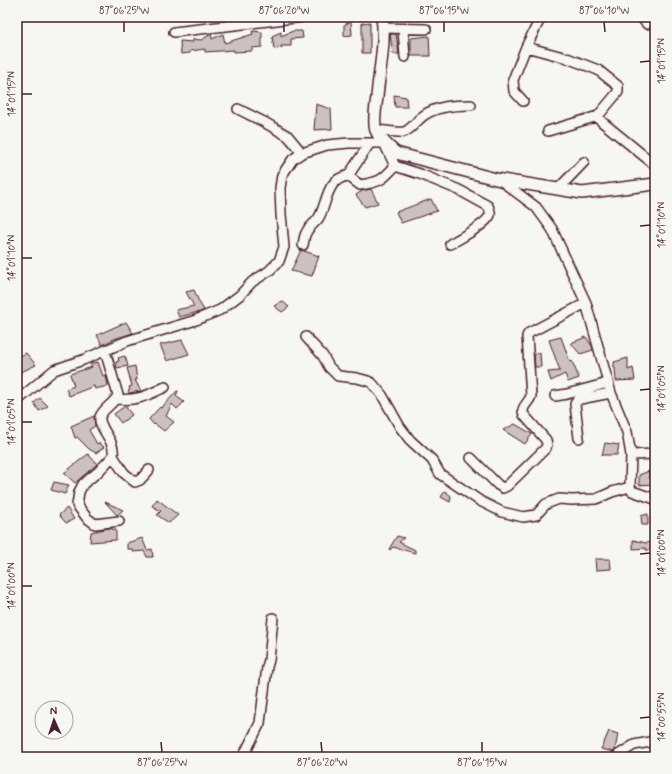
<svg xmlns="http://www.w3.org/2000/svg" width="672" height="774" viewBox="0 0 672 774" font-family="Mynerve,sans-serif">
	<rect width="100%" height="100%" fill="#f6f6f2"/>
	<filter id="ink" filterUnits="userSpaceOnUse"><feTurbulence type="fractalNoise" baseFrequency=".025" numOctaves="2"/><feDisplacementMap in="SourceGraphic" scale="8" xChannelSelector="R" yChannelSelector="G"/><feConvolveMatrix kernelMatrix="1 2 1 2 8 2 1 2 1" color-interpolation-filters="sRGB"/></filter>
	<g filter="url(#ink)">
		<!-- building -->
		<path fill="#ccc1c0" stroke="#4a1f2b" d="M 351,21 L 352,35 L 344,36 L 344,25 Z
			M 370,22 L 370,53 L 362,53 L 362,23 Z
			M 252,31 L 262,32 L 262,47 L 252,48 L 252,51 L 234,52 L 234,50 L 205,52 L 205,49 L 190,51 L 190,53 L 181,54 L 180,41 L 193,42 L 193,39 L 201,40 L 211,34 L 212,39 L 223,34 L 225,43 L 253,34 Z
			M 293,31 L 302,31 L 303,38 L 291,39 L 291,46 L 281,46 L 282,48 L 274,49 L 272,36 L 281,32 L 281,36 Z
			M 390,34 L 396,34 L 399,54 L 393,54 Z
			M 429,36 L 430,56 L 411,56 L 411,38 Z
			M 394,95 L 406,97 L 407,107 L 395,107 Z
			M 316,104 L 331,109 L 332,129 L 314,130 Z
			M 371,189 L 378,203 L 365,207 L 356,195 L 362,191 Z
			M 431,199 L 437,211 L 401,223 L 396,212 Z
			M 301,250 L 319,256 L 312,276 L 291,271 Z
			M 194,290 L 199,302 L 204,310 L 198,313 L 198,312 L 179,317 L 176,310 L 194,306 L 191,301 L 186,292 Z
			M 282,301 L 289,307 L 282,312 L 274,306 Z
			M 126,322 L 133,333 L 114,339 L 102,345 L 97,335 Z
			M 561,337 L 570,362 L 572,361 L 579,378 L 568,382 L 565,374 L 551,381 L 548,372 L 560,371 L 549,340 Z
			M 586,337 L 592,346 L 593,350 L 580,354 L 571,343 Z
			M 182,340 L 189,354 L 167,361 L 160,345 Z
			M 540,352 L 541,367 L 535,367 L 534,355 Z
			M 26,353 L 36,365 L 21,372 L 17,367 L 17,358 Z
			M 125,356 L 128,366 L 117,368 L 116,362 L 119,361 L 118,358 Z
			M 628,358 L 628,370 L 633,368 L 635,380 L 616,381 L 615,368 L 614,368 L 614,362 Z
			M 98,362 L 103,376 L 106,375 L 108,386 L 95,389 L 94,386 L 69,396 L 66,389 L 74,386 L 70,374 L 92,367 L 90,364 Z
			M 135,366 L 137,380 L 135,380 L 141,391 L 129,393 L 128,391 L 130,390 L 129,387 L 132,386 L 127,368 Z
			M 178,391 L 176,396 L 184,402 L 177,409 L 172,404 L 166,416 L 174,422 L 164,431 L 155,424 L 154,425 L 149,419 L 160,407 L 161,408 L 177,391 Z
			M 40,398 L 48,406 L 39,411 L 34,403 Z
			M 125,406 L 132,415 L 121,423 L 114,414 Z
			M 94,416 L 95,426 L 89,430 L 97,444 L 99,443 L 104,447 L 96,453 L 89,449 L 77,437 L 75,438 L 71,426 Z
			M 515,424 L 532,434 L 525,444 L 503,430 Z
			M 605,443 L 619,445 L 617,455 L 602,455 Z
			M 88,454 L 97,464 L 75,483 L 64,473 Z
			M 649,471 L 649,478 L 655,477 L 655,484 L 639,485 L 639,475 Z
			M 54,482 L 69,485 L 65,494 L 51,490 Z
			M 445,491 L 451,496 L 450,502 L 441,497 Z
			M 157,499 L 178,515 L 169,523 L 157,515 L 161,511 L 152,506 Z
			M 105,502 L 123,510 L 117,515 Z
			M 67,508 L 74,519 L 66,523 L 59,515 Z
			M 648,514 L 648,525 L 642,525 L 641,516 Z
			M 109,528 L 116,530 L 116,540 L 90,542 L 91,532 Z
			M 397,536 L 404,538 L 399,542 L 415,550 L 415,553 L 393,547 L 390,550 L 389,549 Z
			M 142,538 L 147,550 L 152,549 L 153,557 L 147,557 L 144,551 L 133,552 L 132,549 L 127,549 L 127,543 Z
			M 633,540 L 646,543 L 654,541 L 655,550 L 646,550 L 646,548 L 633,549 Z
			M 595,559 L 610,559 L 611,569 L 596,570 Z
			M 609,731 L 618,734 L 615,750 L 613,752 L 601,749 Z"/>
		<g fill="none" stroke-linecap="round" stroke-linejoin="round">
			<!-- minor casing -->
			<g stroke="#4a1f2b" stroke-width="12">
				<path id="minor" d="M 641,17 L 647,24
					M 383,28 L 426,29
					M 403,29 L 405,57
					M 174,32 L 303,17
					M 526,47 L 567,58 L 598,70 L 618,86 L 618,92 L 598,116 L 601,121 L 655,165
					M 523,101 L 514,91 L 513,80 L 526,47 L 541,17
					M 238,109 L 264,122 L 288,136 L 302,153
					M 375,130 C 384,130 396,133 404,132 C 411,130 416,121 423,116 C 436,106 455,105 471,105
					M 548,131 L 598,116
					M 348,176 L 360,185 C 379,182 382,181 395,166
					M 500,180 L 536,207 L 552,229 L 586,303 L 611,393 L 627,432 L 631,455 L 630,487 L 632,491 L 655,499
					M 558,189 L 584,162
					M 303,245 C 304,241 304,236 306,233 C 308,228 314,224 318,219 C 328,204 325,179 348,176 L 370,143
					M 306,337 L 323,356 L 329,367 L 338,376 L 357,378 L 368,381 L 372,383 L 382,395 L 400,427 L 410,440 L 432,460 L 440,474 L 480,501 L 502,512 L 523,517 L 536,515 L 546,504 L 559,499 L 572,500 L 596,499 L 612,492 L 630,487
					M 105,351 L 118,395 C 115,403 102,409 100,417 C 98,428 116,441 113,456 L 124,473 L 135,482 L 140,480 L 149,470
					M 555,396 L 567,394 L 608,383
					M 116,399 C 138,401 146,396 165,387
					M 17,401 L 54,370 L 83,360 L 127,341 L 196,320 L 220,310 L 240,295 L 252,282 L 269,271 L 279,261 L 284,247 L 281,214 L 280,188 L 282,175 L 293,159 L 302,153 L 327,145 L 349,143 L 384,143 L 395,166 L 420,174 L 459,190 L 488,206 C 489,209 491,212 490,215 C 487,224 459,239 450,244
					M 579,438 L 575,404 L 577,401 L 580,399 L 611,393
					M 631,455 L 655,454
					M 113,456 L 98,472 L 83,484 L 79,492 L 77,505 L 87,518 L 95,524 L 119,521
					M 471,458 L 498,485 L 503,488 L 507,486 L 546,448 L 547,444 L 546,440 L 524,415 C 520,407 529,403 531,396 L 527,336 L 529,333 L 586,303
					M 243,757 L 260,723 L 267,667 L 269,660 L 273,618
					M 617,757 L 618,755 L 634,745 L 655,741"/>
			</g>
			<!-- major casing -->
			<g stroke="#4a1f2b" stroke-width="14">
				<path id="major" d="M 382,17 C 386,41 379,72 377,97 C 376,104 373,124 376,130 C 379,139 389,147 396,153 L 496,179 L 582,193 L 655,184"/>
			</g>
			<!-- minor -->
			<use href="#minor" stroke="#f6f6f2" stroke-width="9"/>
			<!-- major -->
			<use href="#major" stroke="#f6f6f2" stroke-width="11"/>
		</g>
	</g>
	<!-- ticks -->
	<path fill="none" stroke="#4a1f2b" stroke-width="1.5" d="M 124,22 L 124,32M 284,22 L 284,32M 444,22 L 444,32M 604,22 L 605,32M 640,62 L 650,61M 22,94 L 32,94M 640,226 L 650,225M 22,258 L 32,258M 640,390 L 650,389M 22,422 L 32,422M 640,554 L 650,553M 22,586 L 32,586M 640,718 L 650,717M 161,742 L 162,752M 321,742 L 322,752M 482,742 L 482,752"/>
	<!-- margin -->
	<rect width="672" height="774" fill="none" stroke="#f6f6f2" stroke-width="44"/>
	<!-- north arrow -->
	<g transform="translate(54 720) rotate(357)"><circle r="19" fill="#f6f6f2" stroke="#b1a0a2"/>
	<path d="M0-3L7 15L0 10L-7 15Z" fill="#4a1f2b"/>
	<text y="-6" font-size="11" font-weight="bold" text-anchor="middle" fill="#4a1f2b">N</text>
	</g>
	<rect x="22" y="22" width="628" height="730" fill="none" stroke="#4a1f2b" stroke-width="1.5"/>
	<g font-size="10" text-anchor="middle" fill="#4a1f2b">
		<text x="124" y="14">87°06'25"W</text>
		<text x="284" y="14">87°06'20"W</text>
		<text x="444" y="14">87°06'15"W</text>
		<text x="604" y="14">87°06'10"W</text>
		<text transform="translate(661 61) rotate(-90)" y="4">14°01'15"N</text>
		<text transform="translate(11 94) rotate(-90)" y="4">14°01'15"N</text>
		<text transform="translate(661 225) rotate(-90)" y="4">14°01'10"N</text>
		<text transform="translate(11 258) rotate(-90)" y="4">14°01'10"N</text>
		<text transform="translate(661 389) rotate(-90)" y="4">14°01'05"N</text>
		<text transform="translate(11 422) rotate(-90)" y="4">14°01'05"N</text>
		<text transform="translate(661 553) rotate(-90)" y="4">14°01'00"N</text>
		<text transform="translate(11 586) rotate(-90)" y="4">14°01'00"N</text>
		<text transform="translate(661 717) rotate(-90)" y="4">14°00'55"N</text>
		<text x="162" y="766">87°06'25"W</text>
		<text x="322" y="766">87°06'20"W</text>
		<text x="482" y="766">87°06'15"W</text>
	</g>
</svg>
